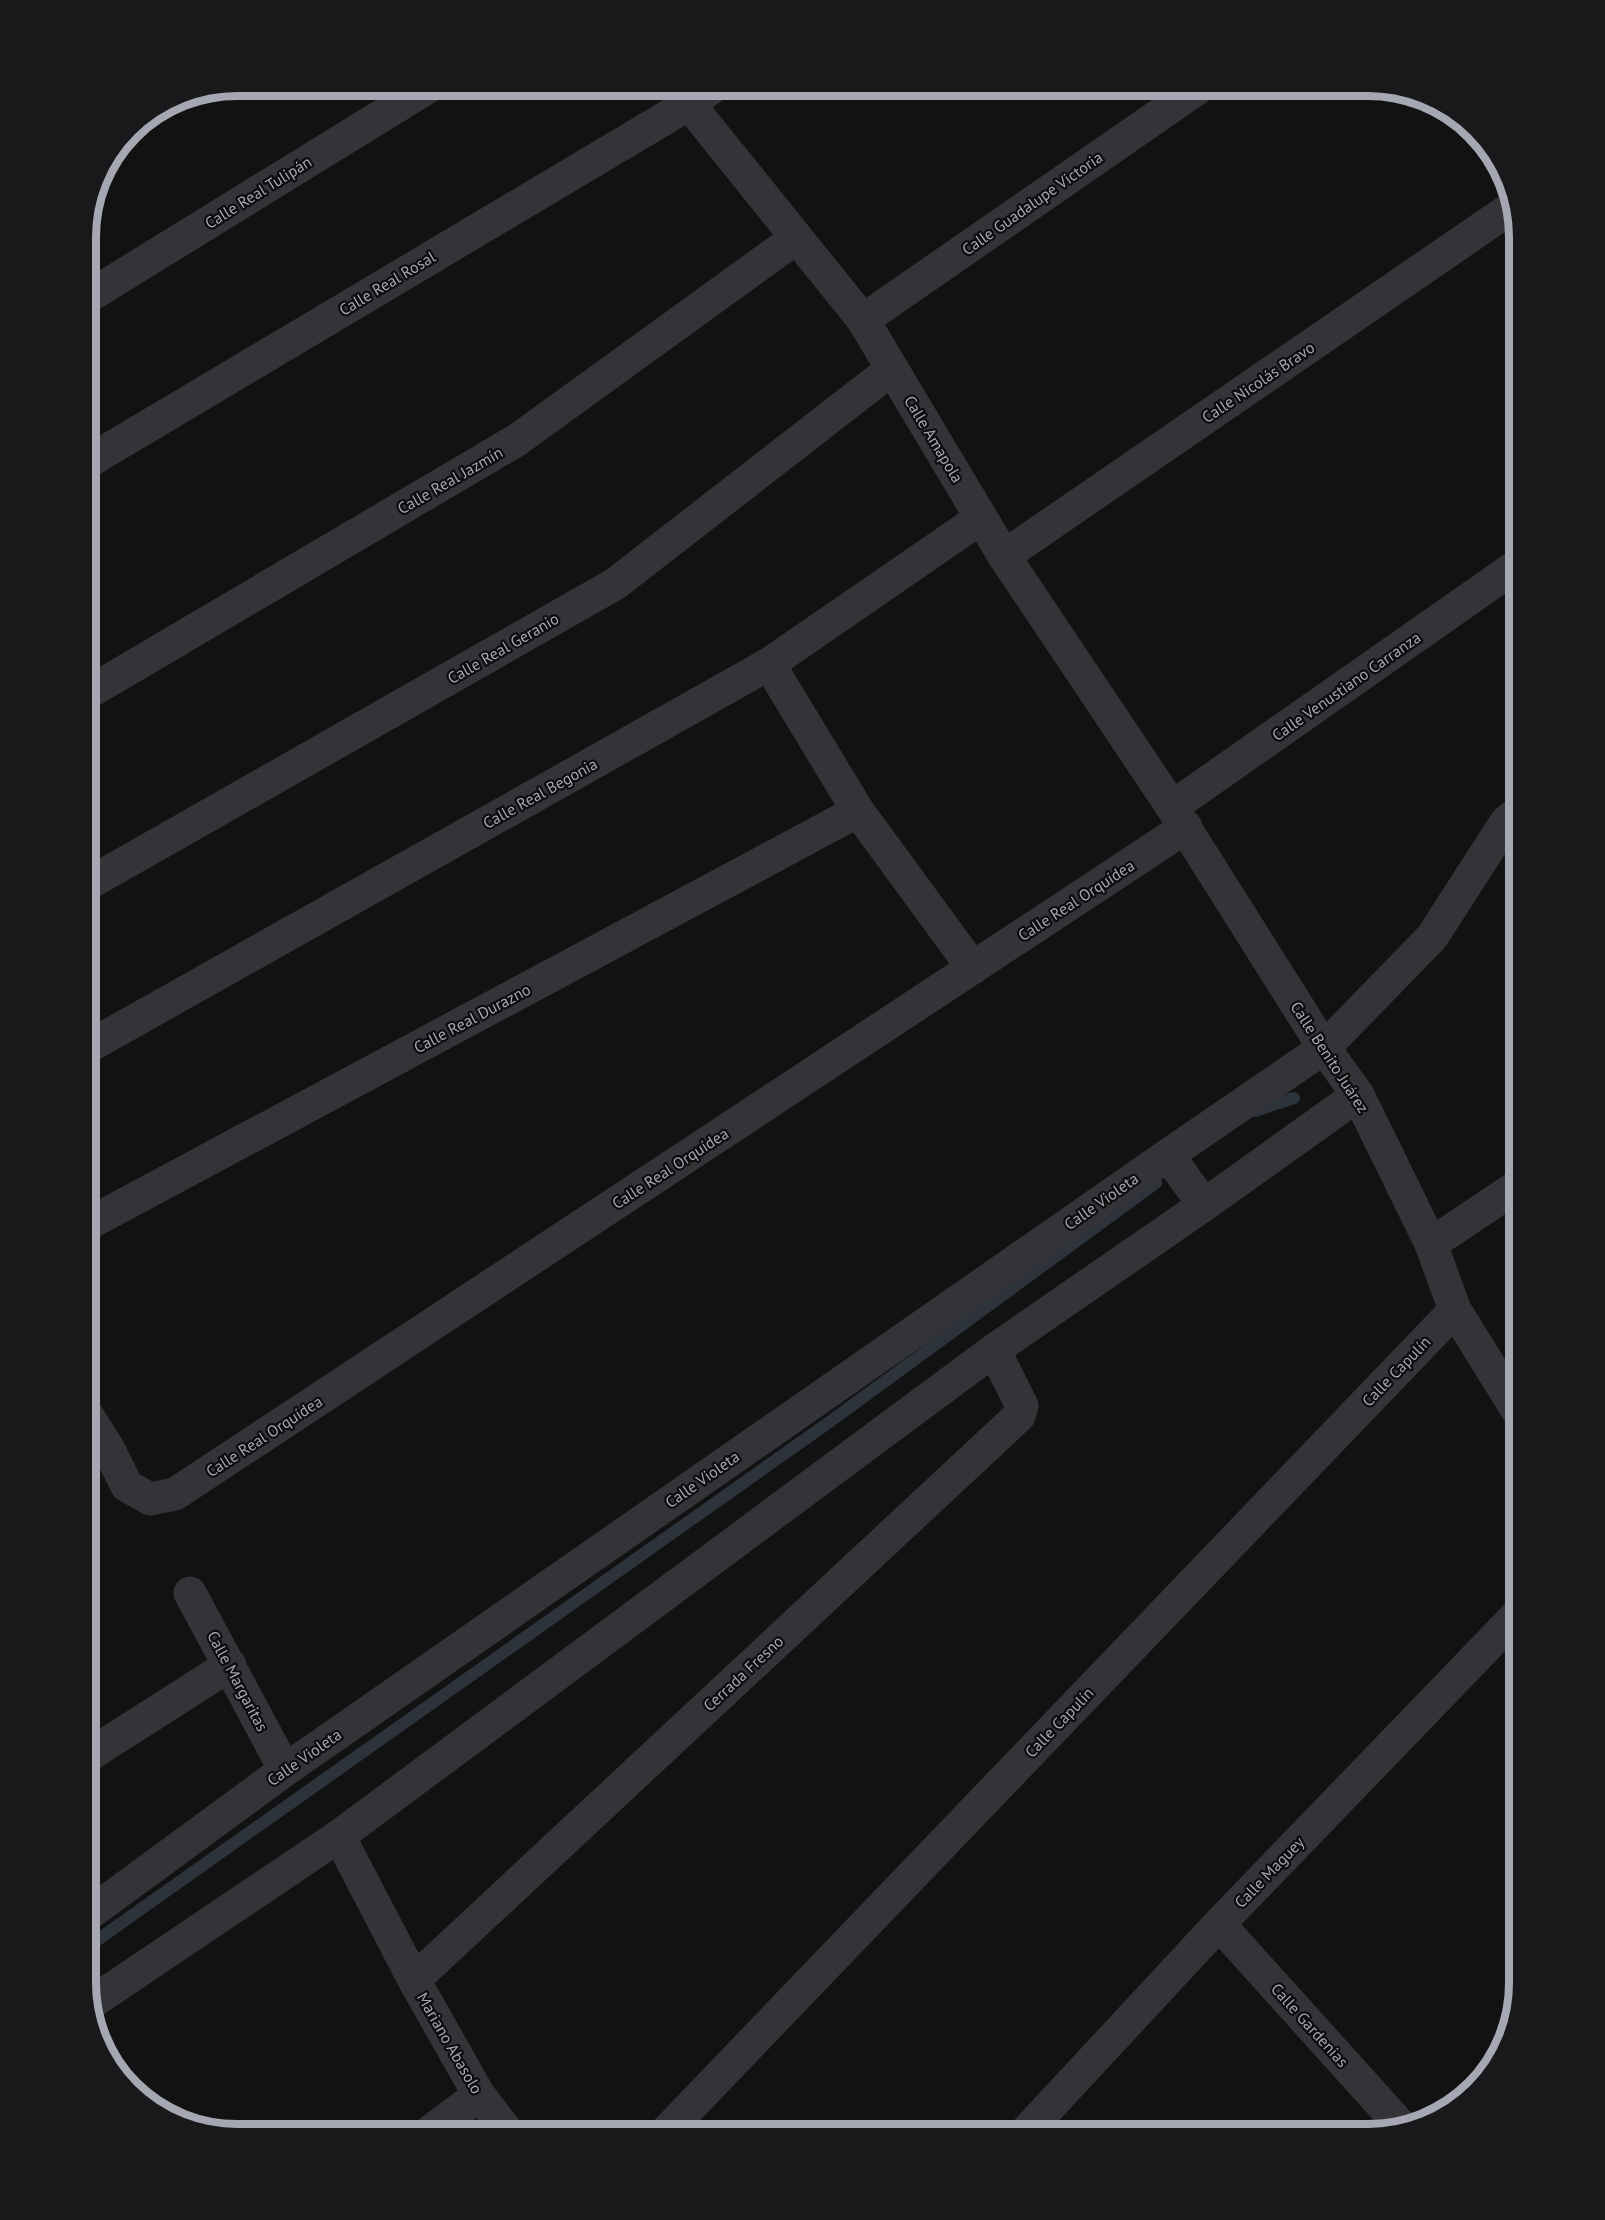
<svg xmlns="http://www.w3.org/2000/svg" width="1605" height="2220" viewBox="0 0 1605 2220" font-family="'PT Sans',sans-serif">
	<rect width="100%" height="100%" fill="#121213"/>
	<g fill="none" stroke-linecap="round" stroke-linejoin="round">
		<!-- stream -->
		<path stroke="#2d333b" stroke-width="12" d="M 1255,1111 L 1294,1098
			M 86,1948 L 828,1423 L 1156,1183"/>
		<!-- minor -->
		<path stroke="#343438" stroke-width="33" d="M 86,298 L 430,86
			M 863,320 L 1201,86
			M 86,463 L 689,104 L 714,86
			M 1004,556 L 1511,208
			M 769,664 L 858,811 L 973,968
			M 86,694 L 517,440 L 796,238
			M 1172,807 L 1519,564
			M 86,885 L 615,584 L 892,369
			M 86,1048 L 769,664 L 981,518
			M 1168,1155 L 1204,1205
			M 86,1225 L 858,811
			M 1431,1244 L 1519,1185
			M 86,1413 L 108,1448 L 127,1486 L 150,1499 L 175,1494 L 1186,827
			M 190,1593 L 285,1770
			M 86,1757 L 230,1665
			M 339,1836 L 414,1980 L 479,2095 L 509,2134
			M 86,1916 L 285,1770 L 1168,1155 L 1324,1048 L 1432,937 L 1506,822 L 1519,811
			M 1219,1924 L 1401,2126
			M 414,1980 L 1019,1416 L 1022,1406 L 994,1350
			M 91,2003 L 339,1836 L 994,1350 L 1204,1205 L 1358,1095
			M 427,2134 L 479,2095
			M 664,2134 L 1455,1310
			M 1024,2134 L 1219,1924 L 1519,1613"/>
		<!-- tertiary -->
		<path stroke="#343438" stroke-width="33" d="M 678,86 L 689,104 L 863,320 L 1004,556 L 1172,807 L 1324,1048 L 1358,1095 L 1431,1244 L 1455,1310 L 1519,1413"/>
	</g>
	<g text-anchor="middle" stroke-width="4.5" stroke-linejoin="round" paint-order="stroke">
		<!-- street labels -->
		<g font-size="16" fill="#a5a7b3" stroke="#0d0d0e">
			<text transform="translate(258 192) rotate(-32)" y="6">Calle Real Tulipán</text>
			<text transform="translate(1032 203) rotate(-35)" y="6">Calle Guadalupe Victoria</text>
			<text transform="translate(387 283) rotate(-31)" y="6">Calle Real Rosal</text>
			<text transform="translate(1258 382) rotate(-34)" y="6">Calle Nicolás Bravo</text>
			<text transform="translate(934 439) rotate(59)" y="6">Calle Amapola</text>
			<text transform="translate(450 480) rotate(-30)" y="6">Calle Real Jazmín</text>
			<text transform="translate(503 648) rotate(-30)" y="6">Calle Real Geranio</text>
			<text transform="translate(1346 686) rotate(-35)" y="6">Calle Venustiano Carranza</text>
			<text transform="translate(540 793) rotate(-29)" y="6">Calle Real Begonia</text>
			<text transform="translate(1076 900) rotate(-33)" y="6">Calle Real Orquídea</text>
			<text transform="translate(472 1018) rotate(-28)" y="6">Calle Real Durazno</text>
			<text transform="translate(1330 1057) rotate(57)" y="6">Calle Benito Juárez</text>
			<text transform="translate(670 1168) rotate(-33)" y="6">Calle Real Orquídea</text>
			<text transform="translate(1101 1201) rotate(-35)" y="6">Calle Violeta</text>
			<text transform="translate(1396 1371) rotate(-46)" y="6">Calle Capulín</text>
			<text transform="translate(264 1436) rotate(-33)" y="6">Calle Real Orquídea</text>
			<text transform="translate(702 1479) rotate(-35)" y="6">Calle Violeta</text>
			<text transform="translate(743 1673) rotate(-43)" y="6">Cerrada Fresno</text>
			<text transform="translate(238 1681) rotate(62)" y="6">Calle Margaritas</text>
			<text transform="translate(1059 1722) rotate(-46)" y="6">Calle Capulín</text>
			<text transform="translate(304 1757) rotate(-35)" y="6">Calle Violeta</text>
			<text transform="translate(1269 1872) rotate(-46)" y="6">Calle Maguey</text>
			<text transform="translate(1310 2025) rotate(48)" y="6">Calle Gardenias</text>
			<text transform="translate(450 2043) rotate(60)" y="6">Mariano Abasolo</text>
		</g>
	</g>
	<!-- crop -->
	<path d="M0 0H1605V2220H0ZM237 96H1368A141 141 0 0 1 1509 237V1983A141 141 0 0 1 1368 2124H237A141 141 0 0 1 96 1983V237A141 141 0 0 1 237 96Z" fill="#19191b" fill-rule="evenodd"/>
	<path fill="none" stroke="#a5a7b3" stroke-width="8" d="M237 96H1368A141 141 0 0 1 1509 237V1983A141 141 0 0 1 1368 2124H237A141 141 0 0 1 96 1983V237A141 141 0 0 1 237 96Z"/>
</svg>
